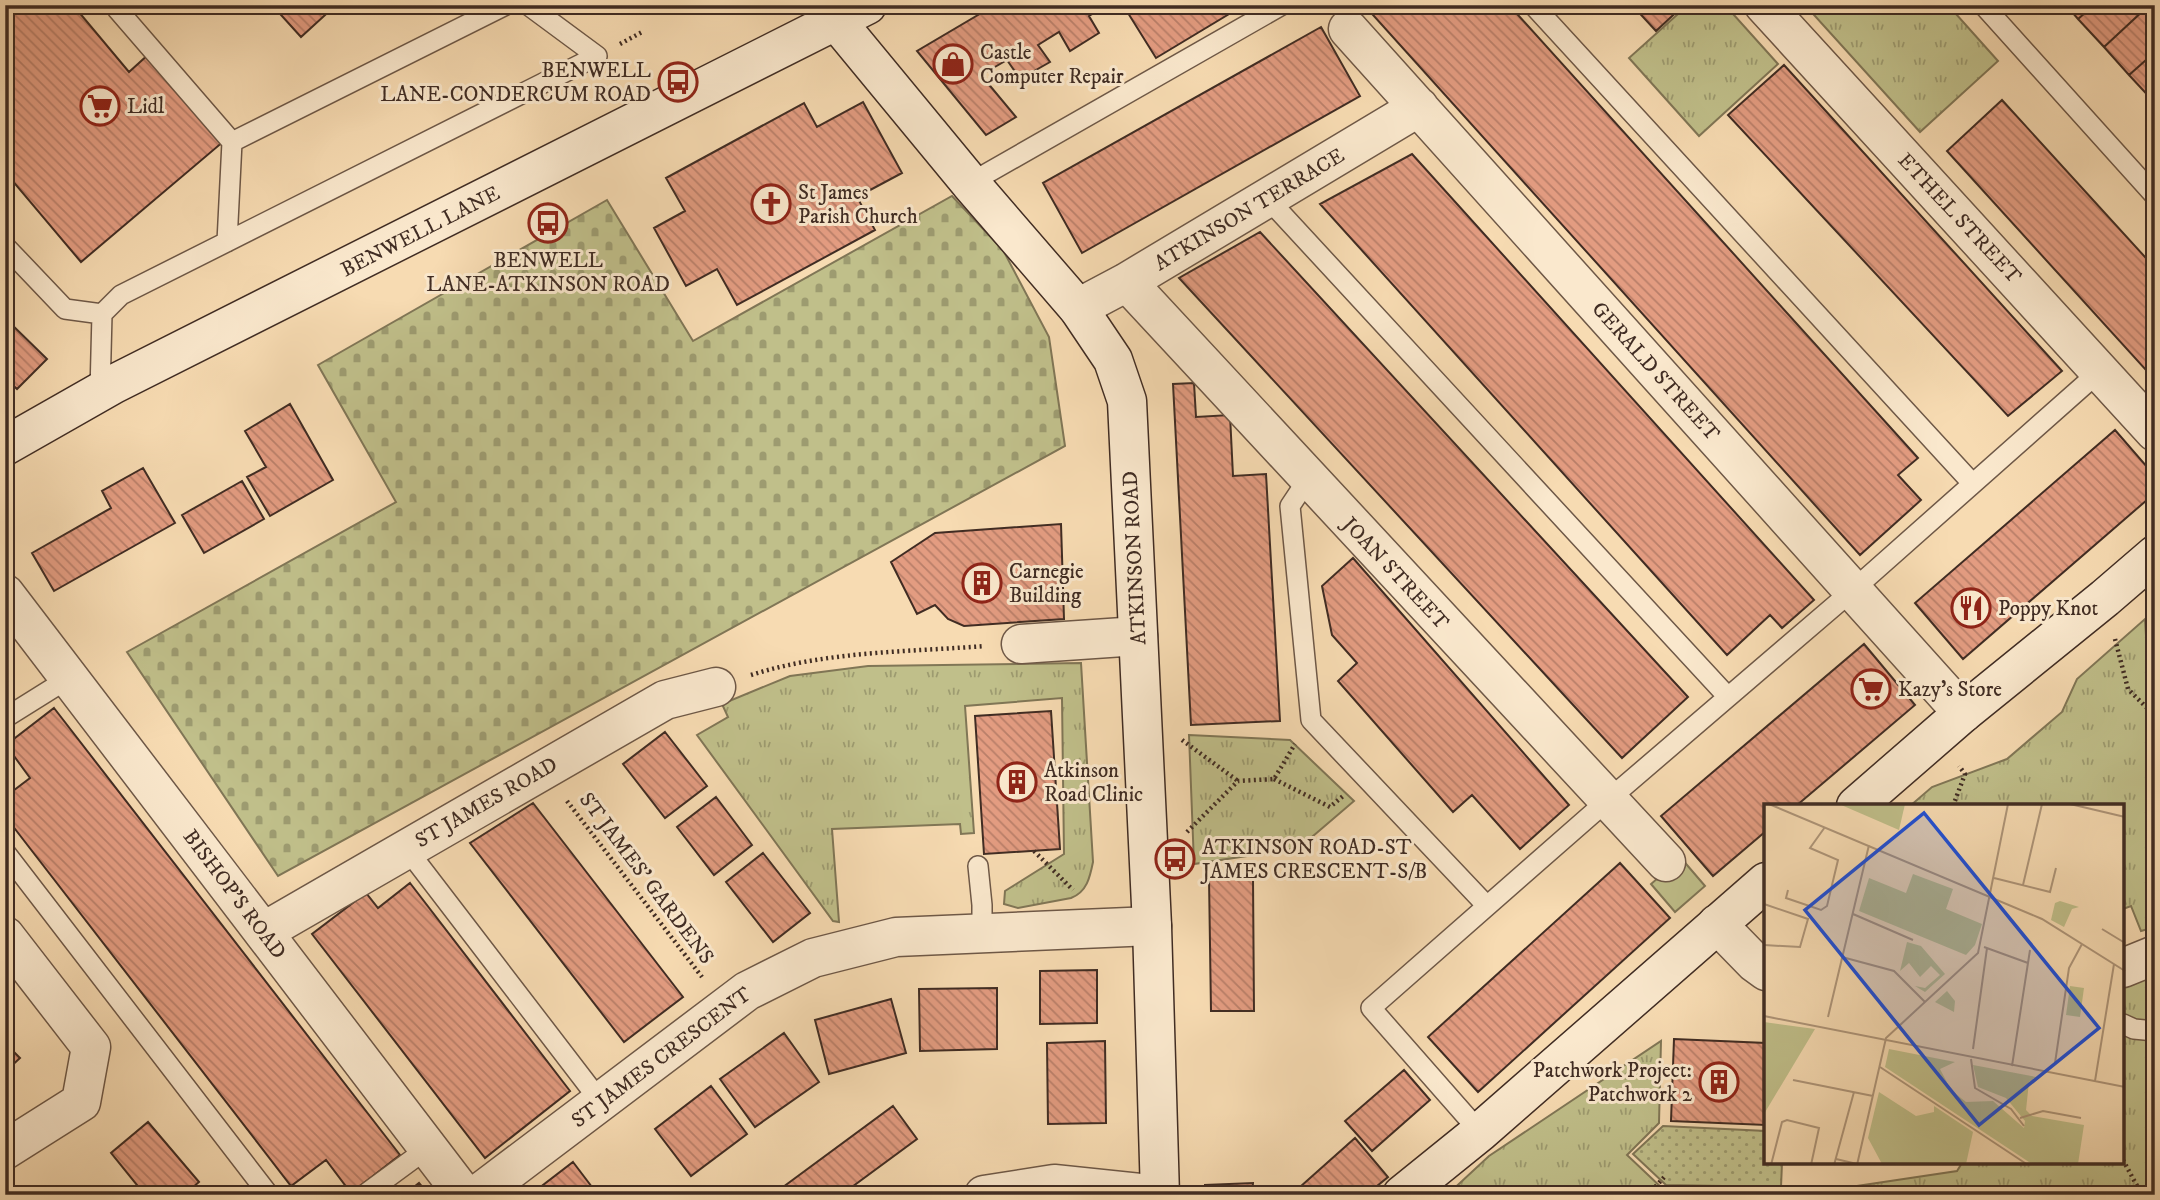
<svg xmlns="http://www.w3.org/2000/svg" width="2160" height="1200" viewBox="0 0 2160 1200" font-family="'IM FELL DW Pica',serif">
	<defs>
		<pattern id="grass-tufts" width="24" height="20" patternUnits="userSpaceOnUse" patternTransform="scale(1.75)"><rect width="24" height="20" fill="#c0bf8a"/><path d="M3 7l-1-3M5 7V3M7 7l1-3M15 17l-1-3M17 17v-4M19 17l1-3" fill="none" stroke="#9d9b70"/></pattern>
		<pattern id="cemetery-stones" width="16" height="16" patternUnits="userSpaceOnUse" patternTransform="scale(1.75)"><rect width="16" height="16" fill="#c0bf8a"/><path d="M2 7V4a2 2 0 0 1 4 0v3zM10 15v-3a2 2 0 0 1 4 0v3z" fill="#9d9b70"/></pattern>
		<pattern id="park-dots" width="8" height="8" patternUnits="userSpaceOnUse" patternTransform="scale(1.75)"><rect width="8" height="8" fill="#c0bf8a"/><path d="M2 2h.1M6 6h.1" fill="none" stroke="#9d9b70" stroke-width="1.8" stroke-linecap="round"/></pattern>
		<pattern id="building-back-hatch" width="6" height="6" patternUnits="userSpaceOnUse" patternTransform="scale(1.75)"><rect width="6" height="6" fill="#e39c81"/><path d="M-1 5l2 2M0 0l6 6M5-1l2 2" fill="none" stroke="#b97f69"/></pattern>
	</defs>
	<rect width="100%" height="100%" fill="#f7dbb2"/>
	<filter id="stains"><feTurbulence type="fractalNoise" baseFrequency=".00286" numOctaves="4"/><feColorMatrix values="0 0 0 0 .2 0 0 0 0 .09 0 0 0 0 .02 0 0 0 .5 -.17"/></filter>
	<radialGradient id="worn" r=".72"><stop offset=".6" stop-color="#630" stop-opacity="0"/><stop offset="1" stop-color="#630" stop-opacity=".3"/></radialGradient>
	<!-- grass -->
	<path fill="url(#grass-tufts)" stroke="#807656" stroke-width="2" d="M 1688,5 L 1725,5 L 1778,64 L 1699,136 L 1629,58 Z
		M 1805,5 L 1948,5 L 1998,61 L 1920,132 Z
		M 2145,619 L 2149,685 L 2155,691 L 2155,927 L 2141,931 L 2131,906 L 2123,909 L 2123,806 L 1910,806 L 1932,787 L 2007,759 L 2062,712 L 2077,679 Z
		M 1081,663 L 1093,862 C 1090,877 1087,892 1071,898 L 1018,908 L 1004,904 L 1005,891 L 1064,854 L 1062,698 L 965,706 L 974,833 L 961,834 L 960,824 L 832,829 L 839,922 L 833,921 L 697,735 L 728,717 L 722,704 L 790,676 L 868,666 Z
		M 1189,735 L 1290,740 L 1354,801 L 1299,848 L 1194,864 Z
		M 2155,974 L 2155,1195 L 1447,1195 L 1489,1156 L 1661,1041 L 1659,1123 L 1627,1155 L 1664,1190 L 1810,1193 L 1957,1171 L 1962,1163 L 2123,1163 L 2123,985 Z"/>
	<!-- cemetery -->
	<path fill="url(#cemetery-stones)" stroke="#807656" stroke-width="2" d="M 952,196 L 1003,250 L 1049,337 L 1065,446 L 278,876 L 127,652 L 396,502 L 318,365 L 607,200 L 693,341 Z"/>
	<!-- park -->
	<path fill="url(#park-dots)" stroke="#807656" stroke-width="2" d="M 1663,1126 L 1766,1131 L 1766,1163 L 1782,1163 L 1781,1187 L 1666,1185 L 1633,1154 Z"/>
	<!-- garden -->
	<path fill="#c0bf8a" stroke="#807656" stroke-width="2" d="M 1681,858 L 1705,886 L 1675,912 L 1651,884 Z"/>
	<!-- building -->
	<path fill="url(#building-back-hatch)" stroke="#402c23" stroke-width="2" d="M 5,5 L 73,5 L 129,72 L 150,53 L 224,141 L 81,262 L 5,172 Z
		M 272,5 L 336,5 L 301,37 Z
		M 995,5 L 1107,5 L 1089,16 L 1099,33 L 1070,51 L 1059,32 L 1038,45 L 1050,62 L 1020,79 L 1007,60 L 981,75 L 1016,117 L 986,135 L 917,51 Z
		M 1123,5 L 1244,5 L 1156,58 Z
		M 1364,5 L 1509,5 L 1918,458 L 1898,475 L 1921,500 L 1860,555 Z
		M 1632,5 L 1684,5 L 1656,31 Z
		M 2066,5 L 2094,5 L 2078,19 Z
		M 2094,5 L 2144,5 L 2146,8 L 2104,47 L 2078,19 Z
		M 2146,8 L 2155,17 L 2155,52 L 2129,75 L 2104,47 Z
		M 1321,27 L 1360,96 L 1082,253 L 1043,183 Z
		M 2155,52 L 2155,102 L 2154,102 L 2129,75 Z
		M 1784,65 L 2062,371 L 2008,416 L 1728,115 Z
		M 2002,100 L 2155,268 L 2155,380 L 1947,151 Z
		M 863,102 L 902,173 L 857,197 L 875,230 L 737,305 L 717,269 L 686,286 L 654,228 L 685,211 L 666,178 L 804,103 L 817,127 Z
		M 1412,154 L 1814,600 L 1782,628 L 1770,615 L 1727,655 L 1320,204 Z
		M 1260,232 L 1688,697 L 1622,758 L 1179,278 Z
		M 5,318 L 47,359 L 17,389 L 5,378 Z
		M 1194,383 L 1196,417 L 1230,415 L 1233,476 L 1266,474 L 1280,721 L 1191,725 L 1173,384 Z
		M 290,404 L 333,480 L 270,516 L 247,477 L 266,467 L 245,431 Z
		M 2115,430 L 2155,476 L 2155,493 L 1963,659 L 1915,603 Z
		M 143,468 L 175,523 L 54,591 L 32,553 L 111,508 L 102,491 Z
		M 242,481 L 264,519 L 204,553 L 182,515 Z
		M 1061,524 L 1064,619 L 964,626 L 948,619 L 935,605 L 917,614 L 891,562 L 935,533 Z
		M 1353,558 L 1569,805 L 1520,849 L 1472,795 L 1453,812 L 1338,681 L 1357,663 L 1332,635 L 1322,586 Z
		M 1864,644 L 1915,705 L 1796,806 L 1766,806 L 1766,831 L 1713,876 L 1661,816 Z
		M 54,708 L 400,1155 L 351,1193 L 326,1160 L 291,1186 L 5,816 L 5,797 L 30,778 L 6,745 Z
		M 1051,711 L 1060,849 L 984,854 L 975,716 Z
		M 665,732 L 707,786 L 665,818 L 623,764 Z
		M 716,797 L 752,845 L 714,875 L 677,827 Z
		M 533,803 L 683,997 L 624,1042 L 470,843 Z
		M 763,853 L 810,913 L 773,942 L 726,882 Z
		M 1620,863 L 1670,918 L 1478,1092 L 1428,1037 Z
		M 1209,878 L 1253,878 L 1254,1011 L 1211,1011 Z
		M 410,883 L 570,1091 L 485,1158 L 312,934 L 366,893 L 378,908 Z
		M 1097,970 L 1097,1023 L 1040,1024 L 1040,971 Z
		M 997,988 L 997,1049 L 920,1051 L 919,989 Z
		M 891,999 L 906,1053 L 829,1074 L 815,1020 Z
		M 784,1033 L 819,1082 L 755,1127 L 720,1079 Z
		M 1674,1039 L 1766,1043 L 1766,1125 L 1671,1121 Z
		M 1105,1041 L 1106,1123 L 1048,1124 L 1047,1043 Z
		M 5,1043 L 20,1058 L 5,1072 Z
		M 1404,1070 L 1430,1100 L 1372,1151 L 1345,1121 Z
		M 711,1086 L 747,1134 L 691,1176 L 655,1129 Z
		M 893,1106 L 917,1139 L 841,1195 L 782,1195 L 779,1190 Z
		M 148,1122 L 199,1182 L 184,1195 L 145,1195 L 111,1153 Z
		M 1355,1138 L 1388,1177 L 1366,1195 L 1291,1195 Z
		M 573,1162 L 598,1195 L 530,1195 Z
		M 419,1183 L 429,1195 L 404,1195 Z
		M 1253,1183 L 1252,1195 L 1205,1195 L 1205,1185 Z"/>
	<g fill="none" stroke-linecap="round" stroke-linejoin="round">
		<!-- lane casing -->
		<g stroke="#6e5847" stroke-width="22">
			<path id="lane" d="M 1533,5 L 1972,483
				M 1983,5 L 2155,196
				M 117,9 L 232,142
				M 970,183 L 1282,5
				M 1267,198 L 1728,697
				M 227,242 L 232,142 L 506,5
				M 5,246 L 65,309 L 102,314
				M 100,392 L 102,314 L 121,295 L 597,56 L 528,5
				M 1308,479 L 1290,506 L 1311,720 L 1487,906
				M 5,718 L 69,678
				M 406,848 L 600,1101
				M 5,852 L 269,1195
				M 978,866 L 982,905 L 982,933
				M 2123,1024 L 2134,1029 L 2155,1031
				M 1480,1132 L 1371,1008 L 1608,800 L 1853,590 L 2100,371
				M 364,1195 L 428,1148"/>
		</g>
		<!-- street casing -->
		<g stroke="#6e5847" stroke-width="41">
			<path id="street" d="M 1764,5 L 2155,432
				M 1348,29 L 1963,713
				M 1127,282 L 1666,862
				M 1078,308 L 1127,282 L 1419,107
				M 5,594 L 464,1195
				M 1021,644 L 1138,636
				M 1717,924 L 1755,963 L 1766,971
				M 263,932 L 665,700 L 716,687
				M 5,936 L 91,1047 L 81,1102 L 5,1150
				M 2123,968 L 2155,955
				M 477,1195 L 747,991 L 813,958 L 896,937 L 1152,926
				M 984,1195 L 1054,1184 L 1159,1195"/>
		</g>
		<!-- secondary casing -->
		<g stroke="#402c23" stroke-width="41">
			<path id="secondary" d="M 823,5 L 970,183 L 1078,308 L 1113,360 L 1127,401 L 1152,926 L 1160,1195
				M 5,446 L 114,384 L 867,5
				M 1856,806 L 1963,713 L 2105,598 L 2155,555
				M 1402,1195 L 1480,1132 L 1766,882"/>
		</g>
		<!-- path -->
		<path stroke="#402c23" stroke-width="4.5" stroke-dasharray="2 3.5" stroke-linecap="butt" d="M 620,44 L 644,31
			M 2115,639 L 2128,689 L 2155,716
			M 751,675 C 826,651 907,652 985,646
			M 1182,740 L 1238,781
			M 1274,779 L 1330,807 L 1343,796
			M 567,801 L 702,977
			M 1953,806 L 1965,774 L 1959,766
			M 1187,832 L 1238,781 L 1274,779 L 1295,744
			M 1034,851 L 1073,890
			M 2123,1160 L 2142,1195
			M 1648,1195 L 1666,1175"/>
		<!-- lane -->
		<use href="#lane" stroke="#fae8cd" stroke-width="19"/>
		<!-- street -->
		<use href="#street" stroke="#fae8cd" stroke-width="38"/>
		<!-- secondary -->
		<use href="#secondary" stroke="#fae8cd" stroke-width="38"/>
	</g>
	<!-- icons -->
	<defs>
		<g id="shop-ring" transform="scale(2.0125)"><circle r="9.5" fill="#fae8cd" stroke="#8f2418" stroke-width="1.5"/><path d="M-5-2.5h2.3a2.7 3.5 0 0 1 5.4 0H5L5.5 6h-11ZM-1.5-2.5h3a1.5 2.3 0 0 0-3 0Z" fill="#8f2418"/></g>
		<g id="bus-ring" transform="scale(2.0125)"><circle r="9.5" fill="#fae8cd" stroke="#8f2418" stroke-width="1.5"/><path d="M-5-6H5V4H4V6H2V4H-2V6H-4V4H-5ZM-3.5-4V0h7V-4ZM-3.5 1.2v1.5H-2V1.2ZM2 1.2v1.5H3.5V1.2Z" fill="#8f2418"/></g>
		<g id="supermarket-ring" transform="scale(2.0125)"><circle r="9.5" fill="#fae8cd" stroke="#8f2418" stroke-width="1.5"/><path d="M-6-5.5h2.5l.6 2H6L4.5 2H-2.5L-4.4-4H-6ZM-1.5 3.2a1.3 1.3 0 1 0 .1 0ZM3 3.2a1.3 1.3 0 1 0 .1 0Z" fill="#8f2418"/></g>
		<g id="church-ring" transform="scale(2.0125)"><circle r="9.5" fill="#fae8cd" stroke="#8f2418" stroke-width="1.5"/><path d="M-1.2-6h2.4v3.5h3.3v2.4h-3.3V6h-2.4V-.1h-3.3v-2.4h3.3Z" fill="#8f2418"/></g>
		<g id="building-ring" transform="scale(2.0125)"><circle r="9.5" fill="#fae8cd" stroke="#8f2418" stroke-width="1.5"/><path d="M-4-6H4V6H1V3H-1V6H-4ZM-2.5-4.3h1.7v1.8h-1.7ZM.8-4.3h1.7v1.8H.8ZM-2.5-1h1.7V.8h-1.7ZM.8-1h1.7V.8H.8Z" fill="#8f2418"/></g>
		<g id="restaurant-ring" transform="scale(2.0125)"><circle r="9.5" fill="#fae8cd" stroke="#8f2418" stroke-width="1.5"/><path d="M-5-6h1v4h1v-4h1v4h1v-4h1v5L-1.5 .5V6h-2V.5L-5-1ZM5-6V6H3V1.5H1.5Q1.5-4 5-6Z" fill="#8f2418"/></g>
	</defs>
	<g fill-rule="evenodd">
		<use href="#shop-ring" x="953" y="64"/>
		<use href="#bus-ring" x="678" y="82"/>
		<use href="#supermarket-ring" x="100" y="106"/>
		<use href="#church-ring" x="771" y="204"/>
		<use href="#bus-ring" x="548" y="223"/>
		<use href="#building-ring" x="982" y="583"/>
		<use href="#restaurant-ring" x="1971" y="608"/>
		<use href="#supermarket-ring" x="1871" y="689"/>
		<use href="#building-ring" x="1017" y="782"/>
		<use href="#bus-ring" x="1175" y="859"/>
		<use href="#building-ring" x="1719" y="1082"/>
	</g>
	<g text-anchor="middle" stroke-width="6" stroke-linejoin="round" paint-order="stroke">
		<!-- poi labels -->
		<g font-size="21" fill="#402c23" stroke="#fae8cd" text-anchor="start">
			<text x="980" y="59">Castle<tspan x="980" dy="24">Computer Repair</tspan></text>
			<text x="651" y="77" text-anchor="end">BENWELL<tspan x="651" dy="24">LANE-CONDERCUM ROAD</tspan></text>
			<text x="127" y="113">Lidl</text>
			<text x="798" y="199">St James<tspan x="798" dy="24">Parish Church</tspan></text>
			<text x="548" y="267" text-anchor="middle">BENWELL<tspan x="548" dy="24">LANE-ATKINSON ROAD</tspan></text>
			<text x="1009" y="578">Carnegie<tspan x="1009" dy="24">Building</tspan></text>
			<text x="1998" y="615">Poppy Knot</text>
			<text x="1898" y="696">Kazy's Store</text>
			<text x="1044" y="777">Atkinson<tspan x="1044" dy="24">Road Clinic</tspan></text>
			<text x="1202" y="854">ATKINSON ROAD-ST<tspan x="1202" dy="24">JAMES CRESCENT-S/B</tspan></text>
			<text x="1692" y="1077" text-anchor="end">Patchwork Project:<tspan x="1692" dy="24">Patchwork 2</tspan></text>
		</g>
		<!-- street labels -->
		<g font-size="21" fill="#402c23" stroke="#fae8cd">
			<text transform="translate(1249 209) rotate(-31)" y="7">ATKINSON TERRACE</text>
			<text transform="translate(1960 218) rotate(47)" y="7">ETHEL STREET</text>
			<text transform="translate(420 231) rotate(-27)" y="7">BENWELL LANE</text>
			<text transform="translate(1656 371) rotate(48)" y="7">GERALD STREET</text>
			<text transform="translate(1134 558) rotate(-93)" y="7">ATKINSON ROAD</text>
			<text transform="translate(1396 573) rotate(47)" y="7">JOAN STREET</text>
			<text transform="translate(486 802) rotate(-30)" y="7">ST JAMES ROAD</text>
			<text transform="translate(647 878) rotate(53)" y="7">ST JAMES' GARDENS</text>
			<text transform="translate(235 894) rotate(53)" y="7">BISHOP'S ROAD</text>
			<text transform="translate(661 1057) rotate(-37)" y="7">ST JAMES CRESCENT</text>
		</g>
	</g>
	<!-- overview -->
	<g transform="translate(1764 804)">
		<rect width="360" height="360" fill="#f7dbb2"/>
		<path d="M 296,97 L 315,103 L 308,105 L 300,123 L 287,116 L 291,99 ZM 143,138 L 157,142 L 181,170 L 161,188 L 151,182 L 161,184 L 176,171 L 167,162 L 156,173 L 145,159 L 136,167 ZM 306,182 L 320,184 L 316,213 L 302,211 ZM 183,187 L 191,197 L 190,208 L 171,198 ZM 0,218 L 51,225 L 0,310 ZM 125,245 L 191,258 L 176,265 L 187,286 L 202,298 L 229,297 L 260,324 L 261,317 L 242,294 L 214,283 L 209,261 L 272,273 L 265,278 L 262,306 L 268,312 L 320,321 L 314,360 L 268,360 L 121,263 Z" fill="#c0bf8a"/>
		<path d="M 149,70 L 189,85 L 182,105 L 218,120 L 211,141 L 202,151 L 95,107 L 105,74 L 142,89 Z" fill="#c0bf8a"/>
		<path d="M 115,288 L 152,312 L 170,308 L 170,302 L 209,328 L 202,360 L 118,360 L 104,334 Z" fill="#c0bf8a"/>
		<path d="M 75,0 L 141,0 L 135,26 Z" fill="#c0bf8a"/>
		<path fill="none" stroke="#ae9579" stroke-width="2" d="M 5,0 L 278,115 L 361,167M 306,0 L 361,13M 230,74 L 286,88 L 292,64M 259,81 L 278,0M 24,86 L 22,94 L 57,106 L 63,102 L 74,56 L 46,44 L 61,23M 0,100 L 44,115 L 36,143 L 0,141M 89,110 L 149,136M 338,125 L 361,139M 220,143 L 264,159M 78,153 L 130,167 L 161,198M 117,201 L 135,221M 0,212 L 361,283M 64,213 L 105,41M 209,245 L 223,144M 207,255 L 211,284 L 247,305 L 260,322M 291,259 L 305,164 L 318,140M 248,262 L 266,146M 116,263 L 264,361M 29,276 L 109,292M 331,277 L 350,160M 256,314 L 279,307 L 317,314M 72,355 L 93,360M 7,361 L 18,318 L 23,316 L 55,324 L 47,361M 70,361 L 90,288M 93,361 L 122,234 L 214,149 L 244,0"/>
		<path fill="#1d4ed8" fill-opacity="0.15" stroke="#1d4ed8" stroke-width="3.5" d="M 160,9 L 335,224 L 215,321 L 41,106 Z"/>
		<rect width="360" height="360" fill="none" stroke="#402c23" stroke-width="3.5"/>
	</g>
	<!-- margin -->
	<rect width="2160" height="1200" fill="none" stroke="#f7dbb2" stroke-width="28"/>
	<rect x="7" y="7" width="2146" height="1186" fill="none" stroke="#402c23" stroke-width="3.5"/>
	<rect x="14" y="14" width="2132" height="1172" fill="none" stroke="#402c23" stroke-width="2"/>
	<rect width="100%" height="100%" filter="url(#stains)"/>
	<rect width="100%" height="100%" fill="url(#worn)"/>
</svg>
